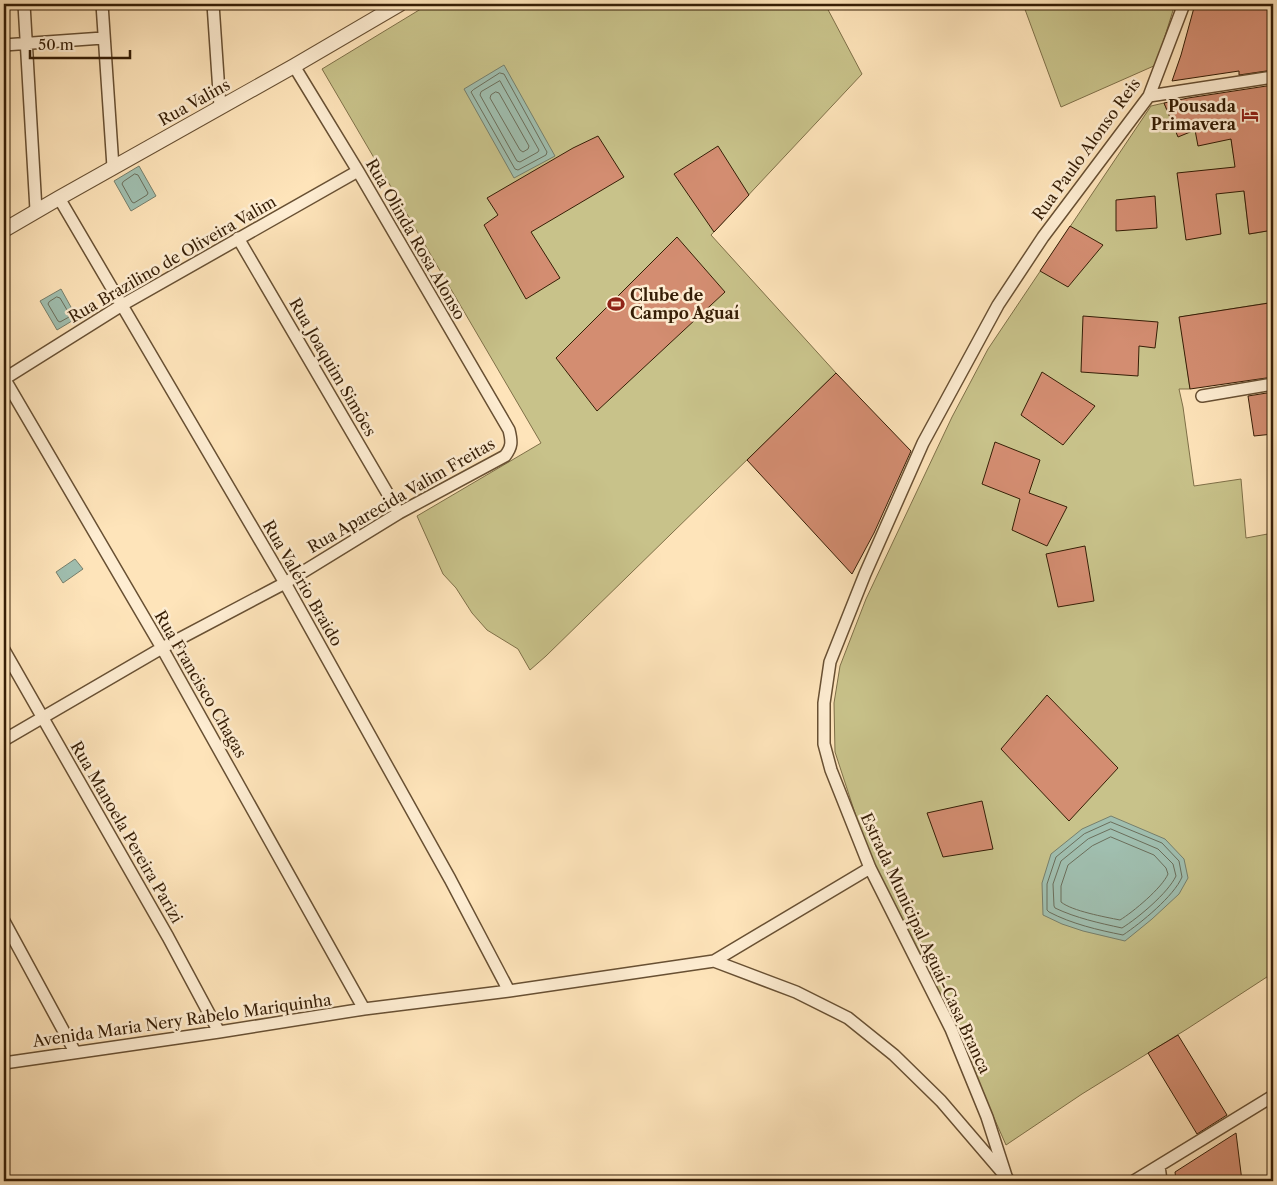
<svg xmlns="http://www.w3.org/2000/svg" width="1277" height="1185" viewBox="0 0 1277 1185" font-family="'Libre Caslon Text',serif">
	<rect width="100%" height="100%" fill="#fee4ba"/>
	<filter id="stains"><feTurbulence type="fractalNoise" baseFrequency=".004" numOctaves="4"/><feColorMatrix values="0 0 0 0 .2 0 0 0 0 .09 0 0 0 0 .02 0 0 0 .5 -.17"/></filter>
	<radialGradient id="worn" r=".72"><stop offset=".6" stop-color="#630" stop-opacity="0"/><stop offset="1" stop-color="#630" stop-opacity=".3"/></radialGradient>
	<!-- green -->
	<path fill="#c8c28a" stroke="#7f7048" d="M 429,4 L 825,4 L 862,74 L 711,235 L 836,373 L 546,656 L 530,670 L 518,649 L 487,630 L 472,613 L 456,588 L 443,574 L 417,516 L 541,443 L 322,69 Z
		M 1023,4 L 1175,4 L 1156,65 L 1061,107 Z
		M 1164,103 L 1178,136 L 1195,130 L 1231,139 L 1234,158 L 1240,158 L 1249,234 L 1273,230 L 1273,333 L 1268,303 L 1180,317 L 1190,389 L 1179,389 L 1183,407 L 1194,486 L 1241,479 L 1246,538 L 1273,533 L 1273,973 L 1187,1029 L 1082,1094 L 1006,1145 L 979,1084 L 966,1049 L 937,988 L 919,955 L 872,861 L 854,810 L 835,752 L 834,703 L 840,666 L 866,599 L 952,417 L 988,349 L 1151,106 Z"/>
	<!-- water -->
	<path fill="#a0bfb0" stroke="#767f6c" d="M 504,65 L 555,156 L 514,178 L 464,89 Z
		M 139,166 L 156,196 L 131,211 L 114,181 Z
		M 61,289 L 77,318 L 57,330 L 40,301 Z
		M 75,559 L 83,569 L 63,583 L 56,572 Z
		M 1111,816 L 1165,839 L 1184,859 L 1188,878 L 1179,894 L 1152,919 L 1125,941 L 1083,931 L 1062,924 L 1043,915 L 1042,883 L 1051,854 L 1082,829 Z"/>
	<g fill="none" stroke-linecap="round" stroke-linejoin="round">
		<!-- shore -->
		<path stroke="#6b6e5b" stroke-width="1" d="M 500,73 L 504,74 L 547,152 L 546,155 L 518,170 L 515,169 L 471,92 L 473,90 Z
			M 500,81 L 539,150 L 538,152 L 520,162 L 517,161 L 480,95 L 481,92 Z
			M 496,92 L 499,93 L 529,146 L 528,149 L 523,152 L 520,150 L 490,98 L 491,95 Z
			M 135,174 L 138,175 L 148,193 L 147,195 L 134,203 L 132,202 L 122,184 L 123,182 Z
			M 57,297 L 60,298 L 70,315 L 69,317 L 60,322 L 58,321 L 48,304 L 49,302 Z
			M 1111,822 L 1162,843 L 1179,861 L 1182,877 C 1174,896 1141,923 1123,935 C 1098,930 1072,924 1049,912 L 1047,910 L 1047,884 L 1056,857 L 1084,834 Z
			M 1111,829 L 1158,849 L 1173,864 L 1176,876 C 1168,893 1138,918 1122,928 C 1099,923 1076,918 1055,908 L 1054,906 L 1053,884 L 1061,861 L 1088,839 Z
			M 1111,837 L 1154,855 L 1166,868 L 1168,874 C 1162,888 1133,912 1120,920 C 1105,917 1072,911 1061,902 L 1061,886 L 1068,865 L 1092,846 Z"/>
	</g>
	<!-- building -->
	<path fill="#d38d71" stroke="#361e06" d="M 1195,4 L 1273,4 L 1273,70 L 1239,75 L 1239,71 L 1172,81 L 1181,55 Z
		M 1273,85 L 1273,230 L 1249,234 L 1244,191 L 1216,194 L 1221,234 L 1186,240 L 1177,173 L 1235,167 L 1231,139 L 1198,146 L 1195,130 L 1178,137 L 1164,103 L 1188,98 Z
		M 598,136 L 624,177 L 531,232 L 560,278 L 526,299 L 484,225 L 498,215 L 487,198 L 573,148 Z
		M 718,146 L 749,195 L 714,232 L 674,174 Z
		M 1155,196 L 1157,228 L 1116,231 L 1116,200 Z
		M 1070,226 L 1103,245 L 1068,287 L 1040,271 Z
		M 677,237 L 725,292 L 597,411 L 556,358 Z
		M 1269,303 L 1273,333 L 1273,377 L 1190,389 L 1179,317 Z
		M 1083,316 L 1158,322 L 1155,348 L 1139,346 L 1138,376 L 1081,372 Z
		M 1042,372 L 1095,406 L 1063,445 L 1021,415 Z
		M 836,373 L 911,451 L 874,533 L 852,574 L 747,460 Z
		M 1273,392 L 1273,434 L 1254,436 L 1248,396 Z
		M 995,442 L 1040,460 L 1029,493 L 1067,507 L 1047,546 L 1012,530 L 1020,499 L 982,484 Z
		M 1085,546 L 1094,601 L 1058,607 L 1046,554 Z
		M 1047,695 L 1118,768 L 1069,821 L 1001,749 Z
		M 982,801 L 993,849 L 943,857 L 927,813 Z
		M 1178,1035 L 1227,1115 L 1197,1134 L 1148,1053 Z
		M 1236,1133 L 1242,1181 L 1176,1181 L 1175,1172 Z"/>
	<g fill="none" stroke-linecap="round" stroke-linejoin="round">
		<!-- minor casing -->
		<g stroke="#685033" stroke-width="14">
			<path id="minor" d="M 24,4 L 36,210
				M 102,4 L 113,167
				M 213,4 L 220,107
				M 4,45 L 103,38
				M 1149,96 L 1273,77
				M 59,198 L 285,583 L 450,879 L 509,991
				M 238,238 L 399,513
				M 4,378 L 162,648 L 364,1009
				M 4,379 L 122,305 L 358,171
				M 1202,396 L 1273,384
				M 4,650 L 168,937 L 219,1032
				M 4,740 L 162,648 L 285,583 L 399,513 L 505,456 C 512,447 512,442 509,430 L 358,171 L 294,66
				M 4,921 L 75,1052
				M 714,961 L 796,992 L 848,1018 L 894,1055 L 941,1101 L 1001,1171
				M 4,1063 L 219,1032 L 364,1009 L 509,991 L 714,961 L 870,868
				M 1159,1166 L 1161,1181
				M 1009,1181 L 1006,1176 L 987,1117 L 951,1029 L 870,868 L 831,770 L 824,744 L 824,703 L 830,662 L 865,574 L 923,443 L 998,305 L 1043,237 L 1149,96 L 1184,4
				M 1134,1181 L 1273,1096"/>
		</g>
		<!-- tertiary casing -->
		<g stroke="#685033" stroke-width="16">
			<path id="tertiary" d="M 4,230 L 59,198 L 294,66 L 400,4"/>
		</g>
		<!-- minor -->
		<use href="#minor" stroke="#feedd2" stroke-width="11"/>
		<!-- tertiary -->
		<use href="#tertiary" stroke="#feedd2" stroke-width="14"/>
	</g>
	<!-- icons -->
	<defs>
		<g id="hotel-bare" transform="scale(1.35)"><path d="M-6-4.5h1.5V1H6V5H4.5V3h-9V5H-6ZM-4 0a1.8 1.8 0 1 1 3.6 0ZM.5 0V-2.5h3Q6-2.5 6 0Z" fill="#8f2418" stroke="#feedd2" stroke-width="2.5" paint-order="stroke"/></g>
		<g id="stadium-bare" transform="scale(1.35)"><path d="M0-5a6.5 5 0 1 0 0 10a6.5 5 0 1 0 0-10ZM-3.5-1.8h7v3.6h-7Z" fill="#8f2418" stroke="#feedd2" stroke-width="2.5" paint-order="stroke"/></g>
	</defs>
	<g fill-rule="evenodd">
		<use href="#hotel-bare" x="1250" y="115"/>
		<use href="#stadium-bare" x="616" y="304"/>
	</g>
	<g text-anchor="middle" stroke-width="5" stroke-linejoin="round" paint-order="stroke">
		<!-- street labels -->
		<g font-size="16" fill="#361e06" stroke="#feedd2">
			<text transform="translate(194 102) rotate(-29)" y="6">Rua Valins</text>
			<text transform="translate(1086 149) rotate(-54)" y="6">Rua Paulo Alonso Reis</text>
			<text transform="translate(416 239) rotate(60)" y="6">Rua Olinda Rosa Alonso</text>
			<text transform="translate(172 259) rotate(-30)" y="6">Rua Brazilino de Oliveira Valim</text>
			<text transform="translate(333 367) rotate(60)" y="6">Rua Joaquim Simões</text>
			<text transform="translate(401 495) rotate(-30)" y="6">Rua Aparecida Valim Freitas</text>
			<text transform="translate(303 583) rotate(60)" y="6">Rua Valério Braido</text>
			<text transform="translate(201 684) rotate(60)" y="6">Rua Francisco Chagas</text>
			<text transform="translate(127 832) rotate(60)" y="6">Rua Manoela Pereira Parizi</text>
			<text transform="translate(926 943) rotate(65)" y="6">Estrada Municipal Aguaí-Casa Branca</text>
			<text transform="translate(182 1020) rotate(-8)" y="6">Avenida Maria Nery Rabelo Mariquinha</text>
		</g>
		<!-- poi labels -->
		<g font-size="16" font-weight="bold" fill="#361e06" stroke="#feedd2" text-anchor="end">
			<text x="1236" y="112">Pousada<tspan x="1236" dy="18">Primavera</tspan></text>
			<text x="630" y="301" text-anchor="start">Clube de<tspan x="630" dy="18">Campo Aguaí</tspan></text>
		</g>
	</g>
	<!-- margin -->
	<rect width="1277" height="1185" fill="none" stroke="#fee4ba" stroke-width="20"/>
	<rect x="5" y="5" width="1267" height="1175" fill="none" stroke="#361e06" stroke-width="2.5"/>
	<rect x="10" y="10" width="1257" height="1165" fill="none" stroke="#361e06"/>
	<!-- scale -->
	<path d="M30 50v8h100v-8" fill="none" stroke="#361e06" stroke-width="2.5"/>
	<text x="38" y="50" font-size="15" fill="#361e06" stroke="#feedd2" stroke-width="4" paint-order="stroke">50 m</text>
	<rect width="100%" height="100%" filter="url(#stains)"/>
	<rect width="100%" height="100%" fill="url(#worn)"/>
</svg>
